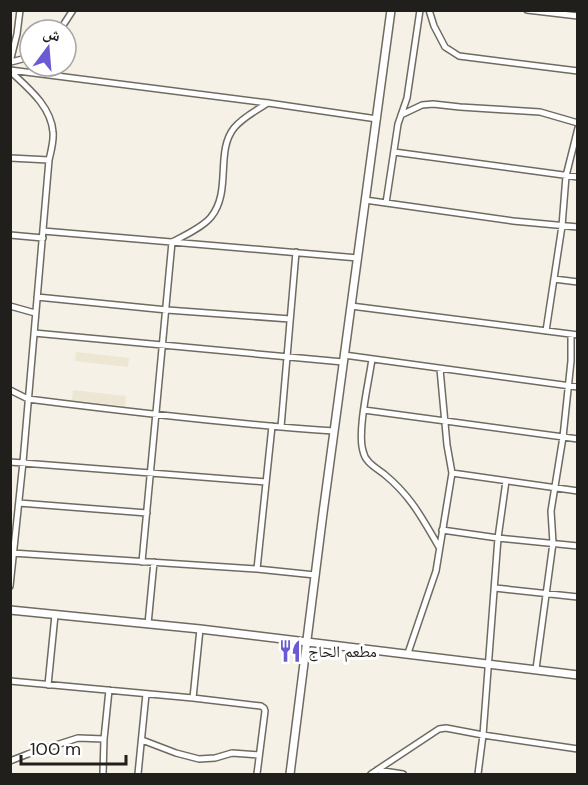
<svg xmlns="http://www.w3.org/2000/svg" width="588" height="785" viewBox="0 0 588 785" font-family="'DM Sans','Noto Naskh Arabic',sans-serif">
	<rect width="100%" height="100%" fill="#f6f1e6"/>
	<!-- built -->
	<path fill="#ece6d3" d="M 76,352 L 129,358 L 128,367 L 75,361 Z
		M 73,390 L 126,396 L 125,406 L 72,400 Z"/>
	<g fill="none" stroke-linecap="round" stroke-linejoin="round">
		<!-- minor casing -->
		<g stroke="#6f6b61" stroke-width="8">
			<path id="minor" d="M 429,10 L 434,26 L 445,47 L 459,56 L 578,71
				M 527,10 L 578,16
				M 60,30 L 73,10
				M 10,62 L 17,34 L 20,10
				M 11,62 L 30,57
				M 10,70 L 268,103 L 377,119
				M 10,71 C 28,88 51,106 53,132 C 54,141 51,151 49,160 L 23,462 L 10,586
				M 401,115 L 422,105 L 433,104 L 460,107 L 540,112 L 578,123
				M 394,152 L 578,177
				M 10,158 L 49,160
				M 365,200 L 513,221 L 578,227
				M 386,203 L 398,124 L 407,98 L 420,10
				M 43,231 L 358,258
				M 10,235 L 43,238
				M 554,279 L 578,282
				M 37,297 L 167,310 L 290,319
				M 10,306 L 35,313
				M 351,306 L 578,335
				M 546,331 L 562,226 L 566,176 L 578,128
				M 34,333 L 343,362
				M 344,355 L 578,387
				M 372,359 C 369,381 357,431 363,451 C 365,462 375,467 384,474 C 411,496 422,518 439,547
				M 10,390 L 28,399 C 130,412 232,424 334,431
				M 364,410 L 578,439
				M 281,427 L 296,252
				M 10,462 L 266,482
				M 452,473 L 578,491
				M 19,503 L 147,513
				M 442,530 L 498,538 L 506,481
				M 12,553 L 257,569 L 315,575
				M 142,562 L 172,242 C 184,236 203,227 211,217 C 232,191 215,152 234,128 C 243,117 257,110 268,103
				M 257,569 L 272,426
				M 495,588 L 578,597
				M 148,624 L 154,562
				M 408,653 L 436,571 L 452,473 L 447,445 L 440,369
				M 536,669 L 553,543 L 551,511 L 563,437 L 571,361 L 571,334
				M 10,681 L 193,698 L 261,706 L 264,708 L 265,711 L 257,774
				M 48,685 L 55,615
				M 193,698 L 200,629
				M 142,740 L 176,753 L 199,759 L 215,758 L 232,753 L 259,755
				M 10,761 L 28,754 L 78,738 L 104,739
				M 377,770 L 403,774
				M 103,774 L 104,739 L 109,690
				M 138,774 L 146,694
				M 371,774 L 439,729 L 446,728 L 483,735 L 578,749
				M 478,774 L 483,735 L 498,538 L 578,546"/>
		</g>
		<!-- tertiary casing -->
		<g stroke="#6f6b61" stroke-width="10">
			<path id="tertiary" d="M 10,610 L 200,629 L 578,675
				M 290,774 L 323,513 L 391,10"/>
		</g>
		<!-- minor -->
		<use href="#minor" stroke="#fff" stroke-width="5"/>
		<!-- tertiary -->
		<use href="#tertiary" stroke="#fff" stroke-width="7"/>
	</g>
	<!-- icons -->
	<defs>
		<g id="restaurant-bare" transform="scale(1.8)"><path d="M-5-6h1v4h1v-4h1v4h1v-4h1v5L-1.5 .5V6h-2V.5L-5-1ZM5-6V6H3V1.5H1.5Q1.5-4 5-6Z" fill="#6a5ad4" stroke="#fff" stroke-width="2.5" paint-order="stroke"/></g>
	</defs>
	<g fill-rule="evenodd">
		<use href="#restaurant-bare" x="290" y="651"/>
	</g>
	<g text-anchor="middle" stroke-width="6" stroke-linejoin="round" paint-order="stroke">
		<!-- poi labels -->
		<g font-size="16" fill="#211f1b" stroke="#fff" text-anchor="start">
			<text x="308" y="657">مطعم الحاج</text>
		</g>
	</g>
	<!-- border -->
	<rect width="588" height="785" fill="none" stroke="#211f1b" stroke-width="24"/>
	<!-- north arrow -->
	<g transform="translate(48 48) rotate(16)"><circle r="28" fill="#ffffff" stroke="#a6a5a4" stroke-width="1.5"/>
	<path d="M0-4.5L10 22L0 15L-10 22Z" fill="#6a5ad4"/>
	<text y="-9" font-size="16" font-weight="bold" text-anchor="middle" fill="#211f1b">ش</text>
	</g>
	<!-- scale -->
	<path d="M21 755v9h105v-9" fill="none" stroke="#211f1b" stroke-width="3"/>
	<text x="30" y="755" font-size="18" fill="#211f1b" stroke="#ffffff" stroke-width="4.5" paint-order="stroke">100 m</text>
</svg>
